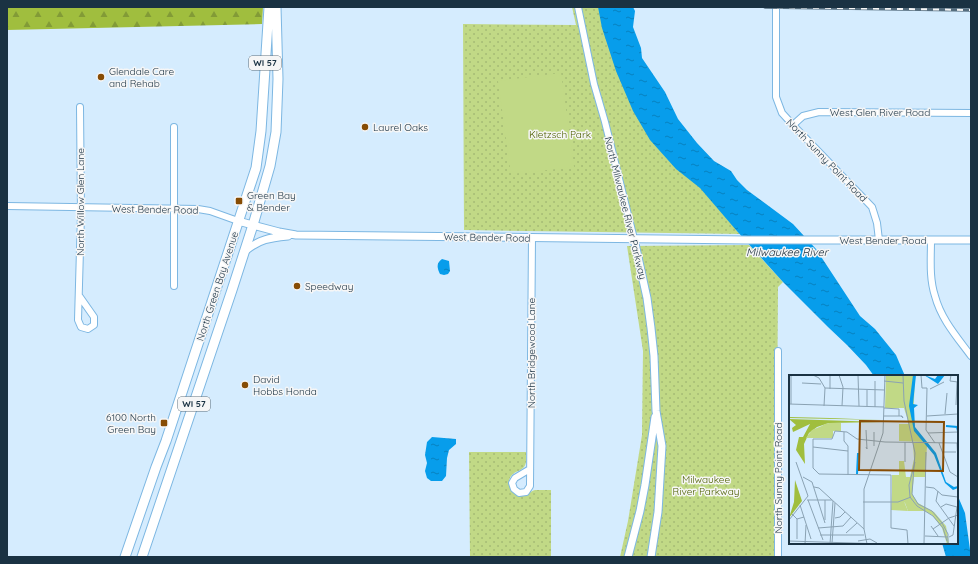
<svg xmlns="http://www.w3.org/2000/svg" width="978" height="564" viewBox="0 0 978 564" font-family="Quicksand,sans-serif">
	<defs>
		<pattern id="forest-firs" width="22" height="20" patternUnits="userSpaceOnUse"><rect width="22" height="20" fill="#a0be3e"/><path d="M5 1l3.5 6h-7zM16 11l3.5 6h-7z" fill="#829b36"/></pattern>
		<pattern id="park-dots" width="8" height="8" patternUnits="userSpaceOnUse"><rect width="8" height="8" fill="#c1d986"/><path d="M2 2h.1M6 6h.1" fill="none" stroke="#a5bb75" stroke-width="1.8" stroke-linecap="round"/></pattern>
		<pattern id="water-ripples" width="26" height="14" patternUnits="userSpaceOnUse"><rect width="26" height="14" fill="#079deb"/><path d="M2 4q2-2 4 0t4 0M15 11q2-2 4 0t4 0" fill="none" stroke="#0781c0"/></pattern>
	</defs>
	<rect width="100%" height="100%" fill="#d5ecfe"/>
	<!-- forest -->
	<path fill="url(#forest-firs)" d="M 7,7 L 263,7 L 262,24 L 7,30 Z"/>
	<!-- park -->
	<path fill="url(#park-dots)" d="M 572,7 L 617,7 L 620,31 L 736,230 L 740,234 L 464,230 L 463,24 L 576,25 Z
		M 749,245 L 783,282 L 778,287 L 776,557 L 620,557 L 628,521 L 642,435 L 643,351 L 627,246 Z
		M 469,452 L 526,452 C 526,457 527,464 524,467 C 521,471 516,471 513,474 C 504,482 511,493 521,495 C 528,496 530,491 535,490 C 541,490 546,490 551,490 L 551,557 L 470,557 Z"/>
	<!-- pitch -->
	<path fill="#c1d986" d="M 561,73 L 574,167 L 511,174 L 498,81 Z"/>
	<!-- water -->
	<path fill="url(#water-ripples)" d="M 598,7 L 633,7 L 635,11 L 633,27 L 641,48 L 642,58 L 665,92 L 678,119 L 697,143 L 714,161 L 731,171 L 737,180 L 747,190 L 793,224 L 816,249 L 860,316 L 875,329 L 896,355 L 905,376 L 874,376 L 866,365 L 847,345 L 828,327 L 783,282 L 736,230 L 700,188 L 676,169 L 650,140 L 633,111 L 616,71 L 602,28 Z
		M 442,259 L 449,261 L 450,271 L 448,274 L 444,275 L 440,274 C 437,268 436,263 442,259 Z
		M 432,437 L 456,439 L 456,444 L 449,450 L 447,458 L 446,476 L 442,481 L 431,481 L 427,478 L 425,471 L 427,463 L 425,455 L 427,442 Z
		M 957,494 L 965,513 L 971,557 L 946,557 L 942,543 L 957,543 Z"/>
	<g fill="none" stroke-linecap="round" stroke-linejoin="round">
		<!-- minor casing -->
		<g stroke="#7db7e2" stroke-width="8">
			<path id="minor" d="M 578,7 L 594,84 L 605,122 L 634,239
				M 776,7 L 776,97 L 782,113 L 793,125 L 872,207 L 877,223 L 879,240
				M 793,125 L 803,116 L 819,112 L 971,113
				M 7,206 L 198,209 L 210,211 L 238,221
				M 931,240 C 931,258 929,278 935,296 C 941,319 957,337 971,356
				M 174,286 L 174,127
				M 80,297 L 94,317 L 94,325 L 88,329 L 81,327 L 78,320 L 81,214 L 80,107
				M 530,469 L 515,478 L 512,483 L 514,489 L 519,493 L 526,492 L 530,486 L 532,237
				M 778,557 L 778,351"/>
		</g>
		<!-- tertiary casing -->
		<g stroke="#7db7e2" stroke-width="9">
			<path id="tertiary" d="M 238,221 L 279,232 L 296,235 L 747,240 L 971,240
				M 634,239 L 647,298 L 651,328 L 654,356 L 656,411 L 662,446 L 658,512 L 651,557
				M 245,251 C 260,239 269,238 288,236
				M 628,557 L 640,511 L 645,485 L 655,417"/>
		</g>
		<!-- primary casing -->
		<g stroke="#7db7e2" stroke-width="11">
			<path id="primary" d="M 125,557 L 156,467 L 166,441 L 256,168 L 261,131 L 269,7
				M 142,557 L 232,290 L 253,225 L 270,166 L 276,132 L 278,79 L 276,7"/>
		</g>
		<!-- minor -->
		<use href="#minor" stroke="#fff" stroke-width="6"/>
		<!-- tertiary -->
		<use href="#tertiary" stroke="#fff" stroke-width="7"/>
		<!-- primary -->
		<use href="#primary" stroke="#fff" stroke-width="9"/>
		<!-- rail casing -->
		<g stroke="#556d7e" stroke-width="3.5">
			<path id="rail" d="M 765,7 L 971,10"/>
		</g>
		<!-- rail -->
		<use href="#rail" stroke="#f6f6f6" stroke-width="2" stroke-dasharray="6" stroke-linecap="butt"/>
	</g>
	<!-- markers -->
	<g fill="#874c04" stroke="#f6f6f6" stroke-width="1.5">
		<circle cx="101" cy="77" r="4"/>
		<circle cx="365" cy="127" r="4"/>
		<rect x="235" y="197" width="8" height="8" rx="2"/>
		<circle cx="297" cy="286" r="4"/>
		<circle cx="245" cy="385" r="4"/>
		<rect x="160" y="419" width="8" height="8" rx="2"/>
	</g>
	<g text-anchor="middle" stroke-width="3" stroke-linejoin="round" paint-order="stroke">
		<!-- shield labels -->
		<g fill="#f6f6f6" stroke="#5c6d79" stroke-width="1">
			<rect x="249" y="56" width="32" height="14" rx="3"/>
			<rect x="178" y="397" width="32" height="14" rx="3"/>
		</g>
		<g font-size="9" font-weight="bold" fill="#1a3243">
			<text x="265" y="66">WI 57</text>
			<text x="194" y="407">WI 57</text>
		</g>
		<!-- poi labels -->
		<g font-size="10" fill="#1a3243" stroke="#f6f6f6" text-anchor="start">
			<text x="109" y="75">Glendale Care<tspan x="109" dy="12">and Rehab</tspan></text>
			<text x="373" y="131">Laurel Oaks</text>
			<text x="247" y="199">Green Bay<tspan x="247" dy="12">&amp; Bender</tspan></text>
			<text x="305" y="290">Speedway</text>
			<text x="253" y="383">David<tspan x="253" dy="12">Hobbs Honda</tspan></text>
			<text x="156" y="421" text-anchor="end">6100 North<tspan x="156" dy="12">Green Bay</tspan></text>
		</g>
		<!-- street labels -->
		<g font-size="10" fill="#1a3243" stroke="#f6f6f6">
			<text x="880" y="116">West Glen River Road</text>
			<text transform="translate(827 160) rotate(46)" y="4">North Sunny Point Road</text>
			<text transform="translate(80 202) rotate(-90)" y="4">North Willow Glen Lane</text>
			<text transform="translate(626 208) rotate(76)" y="4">North Milwaukee River Parkway</text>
			<text transform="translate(155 209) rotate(1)" y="4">West Bender Road</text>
			<text transform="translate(487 237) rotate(1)" y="4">West Bender Road</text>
			<text x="883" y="244">West Bender Road</text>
			<text transform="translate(217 286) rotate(-72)" y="4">North Green Bay Avenue</text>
			<text transform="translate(531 353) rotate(-90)" y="4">North Bridgewood Lane</text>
			<text transform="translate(778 478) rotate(-90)" y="4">North Sunny Point Road</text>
		</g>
		<!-- park labels -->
		<g font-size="10" fill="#4d6000" stroke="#f6f6f6">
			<text x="560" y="138">Kletzsch Park</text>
			<text x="706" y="483">Milwaukee<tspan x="706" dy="12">River Parkway</tspan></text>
		</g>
		<!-- water labels -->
		<g font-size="11" font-style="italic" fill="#1a2d3c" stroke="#f6f6f6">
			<text x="787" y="256">Milwaukee River</text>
		</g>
	</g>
	<!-- overview -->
	<g transform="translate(789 375)">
		<rect width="169" height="169" fill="#d5ecfe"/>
		<path d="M 0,42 L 41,43 L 93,45 L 0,43 ZM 0,44 L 93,47 L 40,48 L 28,52 L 20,58 L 15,69 L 16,89 L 7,75 L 10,62 L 14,62 L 21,49 L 4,57 L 3,53 L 7,50 ZM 6,105 L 13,126 L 0,143 L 5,127 Z" fill="#a0be3e"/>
		<path d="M 97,0 L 126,0 L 124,50 L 134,67 L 110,66 L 110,49 L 120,49 L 115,33 L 96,33 ZM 40,48 L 52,48 L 52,56 L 44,56 L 44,63 L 17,63 L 23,55 ZM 124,68 L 135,68 L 138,71 L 136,102 L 125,102 L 123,119 L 129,128 L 145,137 L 157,151 L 160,169 L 158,169 L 153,153 L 143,140 L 136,136 L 119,136 L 116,128 L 103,117 L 103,100 L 110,100 L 110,86 L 115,86 L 117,102 L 121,102 L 125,84 Z" fill="#c1d986"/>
		<path d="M32.5 54a5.5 5.5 0 1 1 11 0a5.5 5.5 0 1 1-11 0ZM 103,117 L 111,117 L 119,136 L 102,135 Z" fill="#c1d986"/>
		<path d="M 124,0 L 127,0 L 124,29 L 129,30 L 125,33 L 126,52 L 147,78 L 157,107 L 165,112 L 169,111 L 169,113 L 164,115 L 156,108 L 145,80 L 125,56 L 120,31 ZM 135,0 L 146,4 L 149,0 L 156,0 L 149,9 Z" fill="#079deb"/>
		<path fill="none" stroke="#079deb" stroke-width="2" d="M 157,51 L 168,52 L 169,56M 68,99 L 69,78"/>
		<path fill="none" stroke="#8aa2b3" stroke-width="1" d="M 24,0 L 30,3 L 36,13 L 35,31M 50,0 L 54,12 L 53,31M 69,0 L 70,31M 114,0 L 115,26 L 126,78 L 123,119 L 129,129 L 143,136 L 153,148 L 159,159 L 159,169M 132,0 L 133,13 L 138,13M 162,0 L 161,6 L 169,7M 95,6 L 114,8M 13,8 L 32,9M 36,13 L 96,15M 138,13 L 137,55 L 146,68M 41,14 L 41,0M 141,14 L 155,7M 0,29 L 95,32M 2,29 L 2,0M 167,30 L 168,7M 78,31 L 78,15M 86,32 L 86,6M 95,33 L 110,34 L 110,41M 156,39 L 158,18M 95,41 L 113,41 L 114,43 L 112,41M 138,41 L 169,39M 55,57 L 55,66 L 59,71 L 59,100M 139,58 L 169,57M 150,68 L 161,97 L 169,102M 168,68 L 169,86M 85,71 L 85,57M 24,72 L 59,76M 77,72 L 78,74 L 77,55M 153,77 L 167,77M 116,87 L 116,67M 126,87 L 120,110 L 121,122 L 128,131 L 144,141 L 154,153 L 158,166M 14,102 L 23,107 L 36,148M 25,112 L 30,113 L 75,154M 137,112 L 145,113 L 153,120 L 169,122M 149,116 L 147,126 L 165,151M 18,125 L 43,125M 19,125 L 34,165M 74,127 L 109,127 L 122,122M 11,130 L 22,164M 152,132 L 157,129 L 168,132M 3,139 L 8,144 L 15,142M 46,143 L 51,142 L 56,137M 0,145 L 19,121 L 7,87M 36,145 L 36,125M 142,151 L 149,161M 29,153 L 54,151 L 62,142M 144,154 L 160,143 L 169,140M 57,158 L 68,148M 31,160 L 75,160M 136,161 L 159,162M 160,162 L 164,160 L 168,132M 8,164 L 8,144M 0,166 L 95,169M 69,166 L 81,164 L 88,168M 43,168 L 46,128M 16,169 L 17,150M 41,169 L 44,126M 78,169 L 75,154 L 75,114 L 94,58 L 96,0M 119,169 L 118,155 L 102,153 L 102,100 L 30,99 L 24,93 L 24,64 L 43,64 L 46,56 L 58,57 L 68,64 L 96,67 L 169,68M 135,169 L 137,77"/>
		<path fill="#874c04" fill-opacity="0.15" stroke="#874c04" stroke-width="2" d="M 71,46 L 155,47 L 154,96 L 70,95 Z"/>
		<rect width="169" height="169" fill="none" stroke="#1a3243" stroke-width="2"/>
	</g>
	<!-- border -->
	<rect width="978" height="564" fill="none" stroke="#1a3243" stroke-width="16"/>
</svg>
